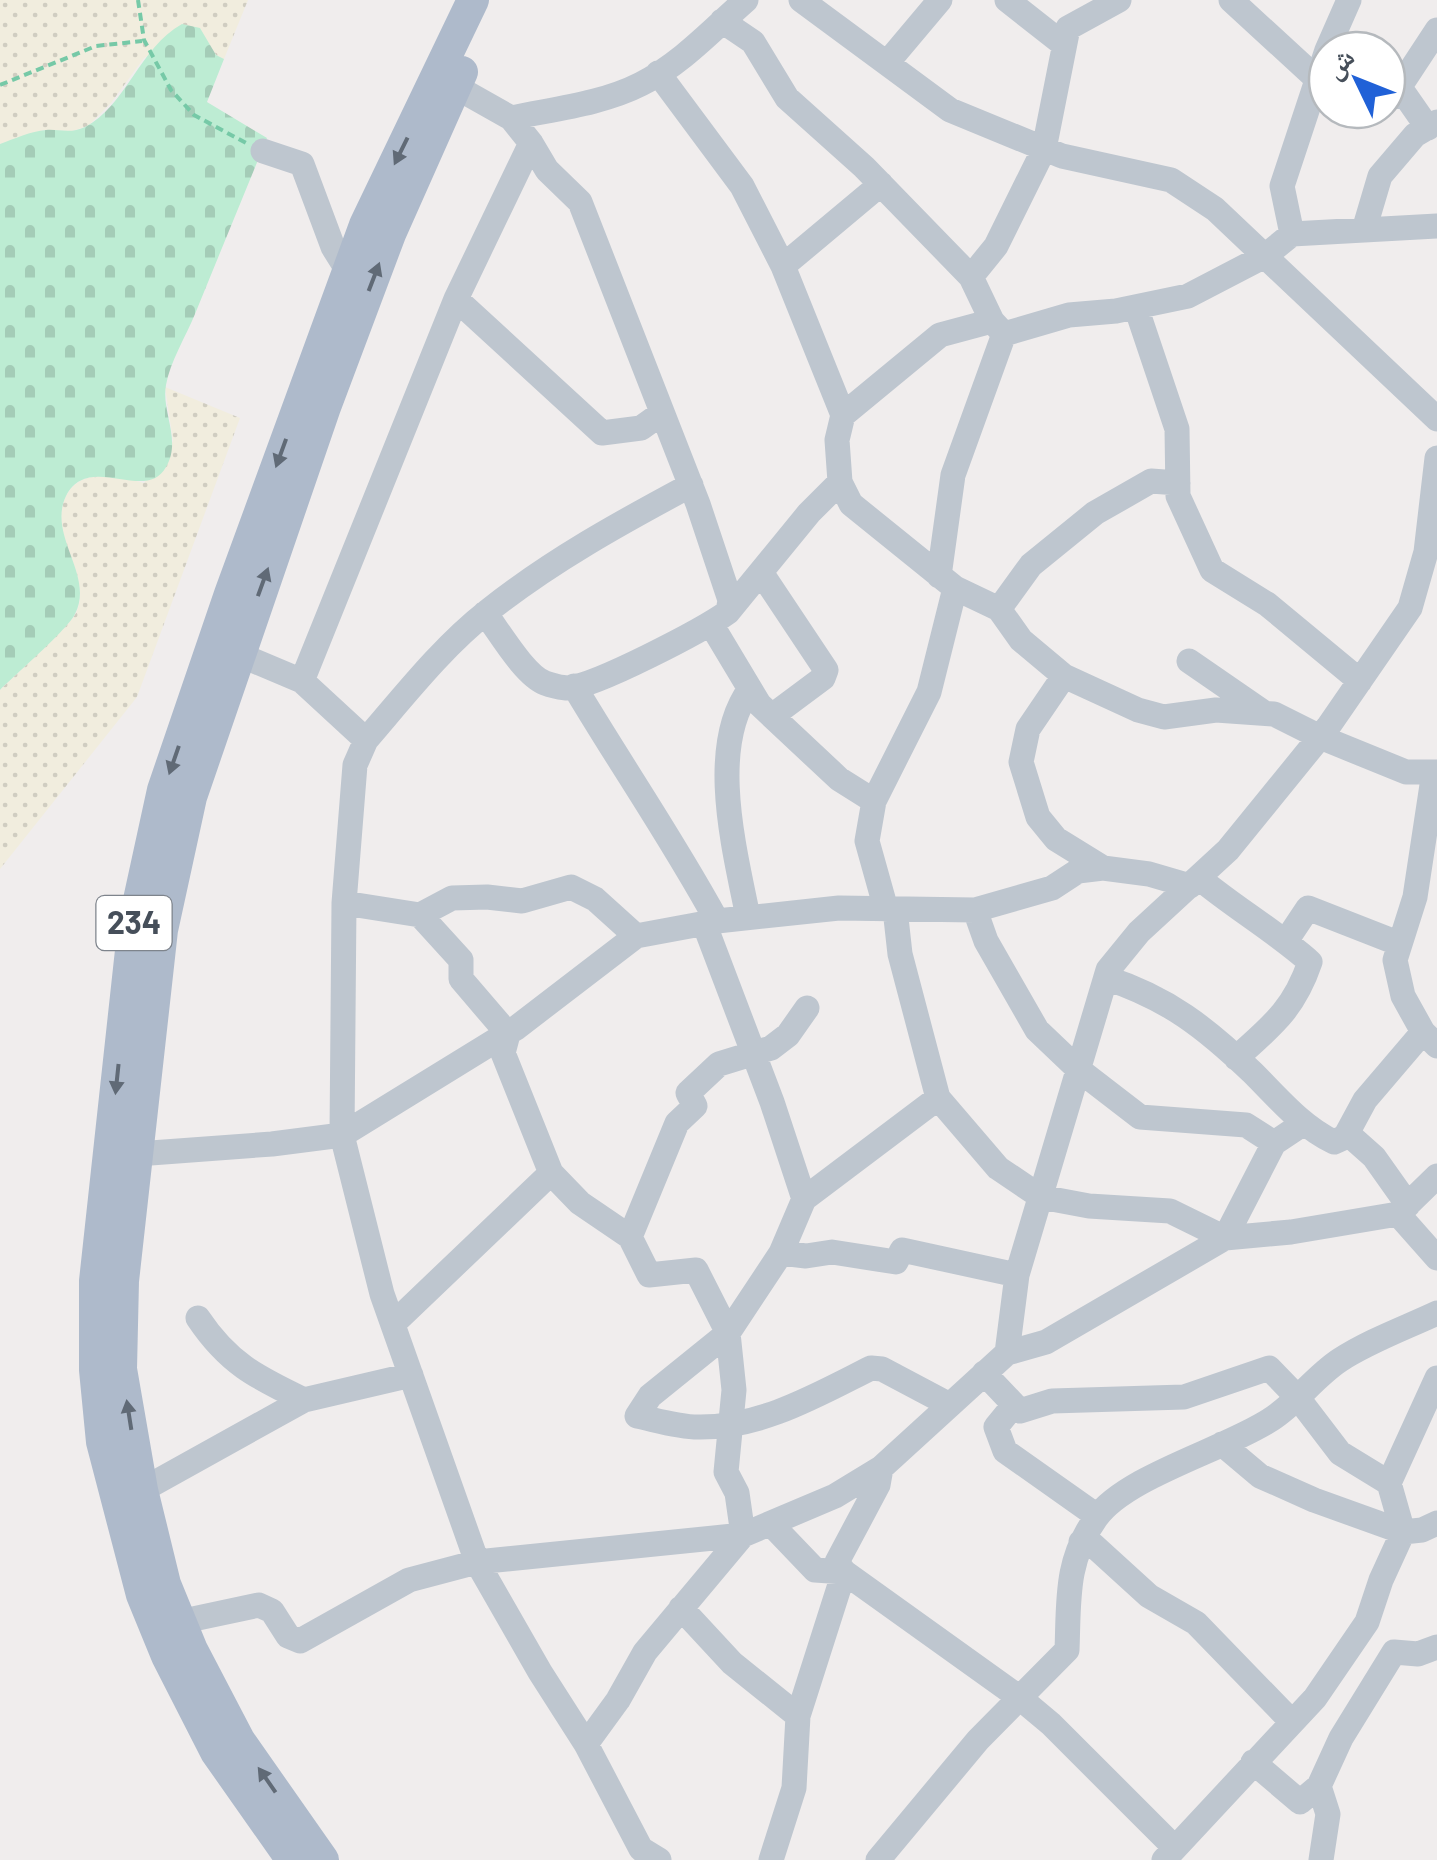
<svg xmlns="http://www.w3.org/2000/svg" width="1437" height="1860" viewBox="0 0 1437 1860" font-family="Barlow,'Noto Naskh Arabic',sans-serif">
	<defs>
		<pattern id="sand-dots" width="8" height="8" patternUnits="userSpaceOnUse" patternTransform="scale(2.5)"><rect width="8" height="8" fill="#f1edde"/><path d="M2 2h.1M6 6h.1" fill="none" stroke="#d0cdc1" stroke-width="1.8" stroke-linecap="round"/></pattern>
		<pattern id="cemetery-stones" width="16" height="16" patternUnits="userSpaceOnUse" patternTransform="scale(2.5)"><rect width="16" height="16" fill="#bdecd3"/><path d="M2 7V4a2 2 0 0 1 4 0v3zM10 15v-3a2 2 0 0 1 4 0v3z" fill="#a4ccb7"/></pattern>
	</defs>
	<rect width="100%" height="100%" fill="#f0eded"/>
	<!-- sand -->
	<path fill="url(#sand-dots)" d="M 0,0 L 248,0 L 224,59 L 216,55 L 200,29 L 144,58 L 111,103 L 88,126 L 72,131 L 44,130 L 0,144 Z
		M 165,387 L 240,418 L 137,697 L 0,869 L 0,690 C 14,676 70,626 76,613 C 94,573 45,534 67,494 C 83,467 119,477 144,483 L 173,441 Z"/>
	<!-- cemetery -->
	<path fill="url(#cemetery-stones)" d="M 182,24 L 200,28 L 216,55 L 224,59 L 207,102 L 267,138 C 243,197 219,255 195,314 C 186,336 170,362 166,385 C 161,412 182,440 166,467 C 146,504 89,451 66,496 C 47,536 95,575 75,614 C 68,629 15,675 0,690 L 0,144 C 14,139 31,131 46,130 C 59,129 71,134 85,127 C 125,107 140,47 182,24 Z"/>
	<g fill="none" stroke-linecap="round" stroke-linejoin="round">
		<!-- path -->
		<path stroke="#76c9a7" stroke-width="4" stroke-dasharray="8 5" stroke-linecap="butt" d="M 138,0 L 144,40 L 171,90 L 194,115 L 246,143
			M 0,85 L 96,46 L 142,41"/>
		<!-- minor -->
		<path stroke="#bec6cf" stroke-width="25" d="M 801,0 L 950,110 L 1062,156 L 1171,180 L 1215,209 L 1437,419
			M 1007,0 L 1063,44
			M 1231,0 L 1317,79 L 1327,83
			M 722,21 L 753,42 L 787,98 L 864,167 L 971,277 L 992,321 L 1004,334 L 1069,315 L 1116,311 L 1188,296 L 1265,256 L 1292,234 L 1437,226
			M 1327,50 L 1349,0
			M 887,63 L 940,0
			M 658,73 L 742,186 L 783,266 L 843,415 L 837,440 L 840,482 L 851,504 L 955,588 L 999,609 L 1021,640 L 1064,676 L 1138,710 L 1164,717 L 1216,710 L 1274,714 L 1320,737 L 1406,772 L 1437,772
			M 456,87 L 511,118 L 531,143 L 547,170 L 580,202 L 698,504 L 730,600 L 728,612
			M 1393,97 L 1437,30
			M 1387,98 L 1405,95 L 1428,128
			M 511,118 C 553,109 602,104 641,84 C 681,64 713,29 746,0
			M 263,151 L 302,164 L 333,247 L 348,271
			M 1364,230 L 1380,176 L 1415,135 L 1437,122
			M 1292,234 L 1282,186 L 1327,50
			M 783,266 L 881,184
			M 971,277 L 996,246 L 1044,149 L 1068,28 L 1119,0
			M 456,299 L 602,433 L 641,428 L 662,413
			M 1136,307 L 1177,429 L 1178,496 L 1212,570 L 1267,604 L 1360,681
			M 843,415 L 940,335 L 992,321
			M 762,574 L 826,670 L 823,678 L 772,716
			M 939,576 L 953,475 L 1004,334
			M 999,609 L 1031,565 L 1095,513 L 1151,481 L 1178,483
			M 485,613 C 499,631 524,675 545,683 C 550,685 562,688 568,688 C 596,686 703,630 728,612 L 809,513 L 840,482
			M 711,624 L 759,704 L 839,779 L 874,801
			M 238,654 L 302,681 L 366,740 L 355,765 L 344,903 L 342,1135 L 382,1294 L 477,1562 L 540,1672 L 586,1744 L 641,1849 L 659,1860
			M 1189,661 L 1263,712
			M 1064,676 L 1028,729 L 1021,762 L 1038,817 L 1056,839 L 1103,868
			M 302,681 L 456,299 L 531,143
			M 574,686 C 621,765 673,840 717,921
			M 366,740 C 404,696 442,647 488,611 C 551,561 620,523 691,485
			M 1434,772 L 1415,897 L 1395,960 L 1403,996 L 1423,1032 L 1437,1046
			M 1199,878 C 1235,908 1275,931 1310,962 C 1294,1009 1272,1026 1236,1058
			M 344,903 L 420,915 L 452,898 L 487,897 L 522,901 L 571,887 L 595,899 L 636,936
			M 886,909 L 867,841 L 874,801 L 929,692 L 955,588
			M 895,909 L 900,954 L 938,1098 L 998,1168 L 1041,1197 L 1089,1206 L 1170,1211 L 1225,1238 L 1291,1232 L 1398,1214 L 1437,1176
			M 975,910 L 986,941 L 1037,1030 L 1079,1070 L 1140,1117 L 1246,1125 L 1274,1143
			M 420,915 L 461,960 L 461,979 L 508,1034 L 503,1053 L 551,1173 L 580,1203 L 630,1237 L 677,1123 L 695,1106 L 688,1093 L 719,1064 L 771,1048 L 788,1035 L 807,1008
			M 748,917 C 735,851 707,747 750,689
			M 704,923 L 772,1102 L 804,1199
			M 1286,941 L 1308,908 L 1400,944
			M 1106,978 C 1168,998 1206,1028 1253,1073 C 1278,1098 1302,1127 1334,1142 L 1345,1137 L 1365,1100 L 1423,1032
			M 938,1098 L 804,1199 L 781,1253 L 728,1333 L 650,1396 L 637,1416 C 656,1420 678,1427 698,1427 C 761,1428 817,1395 871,1368 L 882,1369 L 948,1404
			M 1347,1133 L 1374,1157 L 1408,1205
			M 137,1154 L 272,1144 L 342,1135 L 516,1028 L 636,936 L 717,921 L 839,908 L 975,910 L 1052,888 L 1078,871 L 1103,868 L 1149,874 L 1190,886
			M 1398,1214 L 1437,1258
			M 781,1253 L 806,1256 L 832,1252 L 896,1262 L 902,1250 L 1017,1275
			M 198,1318 C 228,1363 256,1377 304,1400
			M 393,1324 L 551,1173
			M 1007,1353 L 1017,1275 L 1108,970 L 1139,932 L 1228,850 L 1328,727 L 1410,608 L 1426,552 L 1437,458
			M 984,1373 L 1020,1411 L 1052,1401 L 1184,1397 L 1269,1368 L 1298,1398 L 1340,1453 L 1389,1483 L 1403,1532 L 1422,1530 L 1437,1523
			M 1014,1405 L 996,1427 L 1005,1451 L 1097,1516
			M 881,1468 L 878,1485 L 837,1562 L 844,1572 L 1020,1698 L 1051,1724 L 1175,1848
			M 1389,1483 L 1437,1378
			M 142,1490 L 304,1400 L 411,1375
			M 772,1525 L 815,1570 L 844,1572
			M 1081,1542 L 1093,1545 L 1149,1596 L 1196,1623 L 1292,1722
			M 681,1608 L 732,1663 L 798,1716
			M 179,1622 L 259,1605 L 272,1611 L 288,1636 L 300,1641 L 409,1580 L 477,1562 L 743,1535 L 737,1493 L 726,1472 L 734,1390 L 728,1333 L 696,1270 L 649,1275 L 630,1237
			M 586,1744 L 618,1700 L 645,1652 L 743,1535 L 835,1496 L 881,1468 L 1007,1353 L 1046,1342 L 1225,1238 L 1274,1143 L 1304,1123
			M 1253,1762 L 1300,1802 L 1319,1786 L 1341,1738 L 1394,1652 L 1418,1654 L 1437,1647
			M 1319,1786 L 1328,1814 L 1321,1860
			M 771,1860 L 794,1788 L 798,1716 L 844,1572
			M 878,1860 L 978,1740 L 1067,1650 C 1069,1601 1065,1561 1096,1518 C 1126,1476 1224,1450 1270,1420 C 1296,1404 1314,1377 1340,1360 C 1369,1341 1405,1328 1437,1313
			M 1164,1860 L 1315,1698 L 1367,1622 L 1381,1580 L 1403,1532 L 1314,1500 L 1260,1476 L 1222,1444"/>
		<!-- major -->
		<path stroke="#aebacb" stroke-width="32" d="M 292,1860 L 216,1752 L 167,1656 L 142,1595 L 102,1442 L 95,1370 L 95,1281 L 134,923 L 163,790 L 230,594 L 365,225 L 473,0
			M 323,1860 L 239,1740 L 192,1650 L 165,1584 L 142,1490 L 121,1369 L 123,1281 L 162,930 L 191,797 L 325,407 L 390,234 L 462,72"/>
	</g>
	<!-- one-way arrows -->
	<defs><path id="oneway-solid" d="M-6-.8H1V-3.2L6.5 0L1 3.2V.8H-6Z" transform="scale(2.5)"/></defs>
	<g fill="#606a76">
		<use href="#oneway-solid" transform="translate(401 151) rotate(116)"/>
		<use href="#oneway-solid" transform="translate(374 277) rotate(-69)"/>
		<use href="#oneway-solid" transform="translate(281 453) rotate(110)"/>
		<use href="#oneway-solid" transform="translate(263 582) rotate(-70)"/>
		<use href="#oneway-solid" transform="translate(174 760) rotate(109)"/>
		<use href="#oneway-solid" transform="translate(117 1079) rotate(96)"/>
		<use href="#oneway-solid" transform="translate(129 1415) rotate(-99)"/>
		<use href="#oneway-solid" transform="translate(267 1780) rotate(-125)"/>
	</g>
	<g text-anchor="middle" stroke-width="9" stroke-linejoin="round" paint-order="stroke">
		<!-- shield labels -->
		<rect fill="#fff" stroke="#7e848c" stroke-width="2.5" x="96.5" y="896" width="75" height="54" rx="8"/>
		<g font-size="32" font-weight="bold" fill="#464f5a">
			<text x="134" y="934">234</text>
		</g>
	</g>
	<!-- north arrow -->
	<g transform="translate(1357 80) rotate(313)"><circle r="48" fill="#ffffff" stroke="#b5b9bd" stroke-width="2.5"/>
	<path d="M0-8L18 38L0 25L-18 38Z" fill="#2061d7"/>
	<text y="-15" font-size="28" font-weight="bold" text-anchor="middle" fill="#464f5a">ش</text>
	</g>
</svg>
